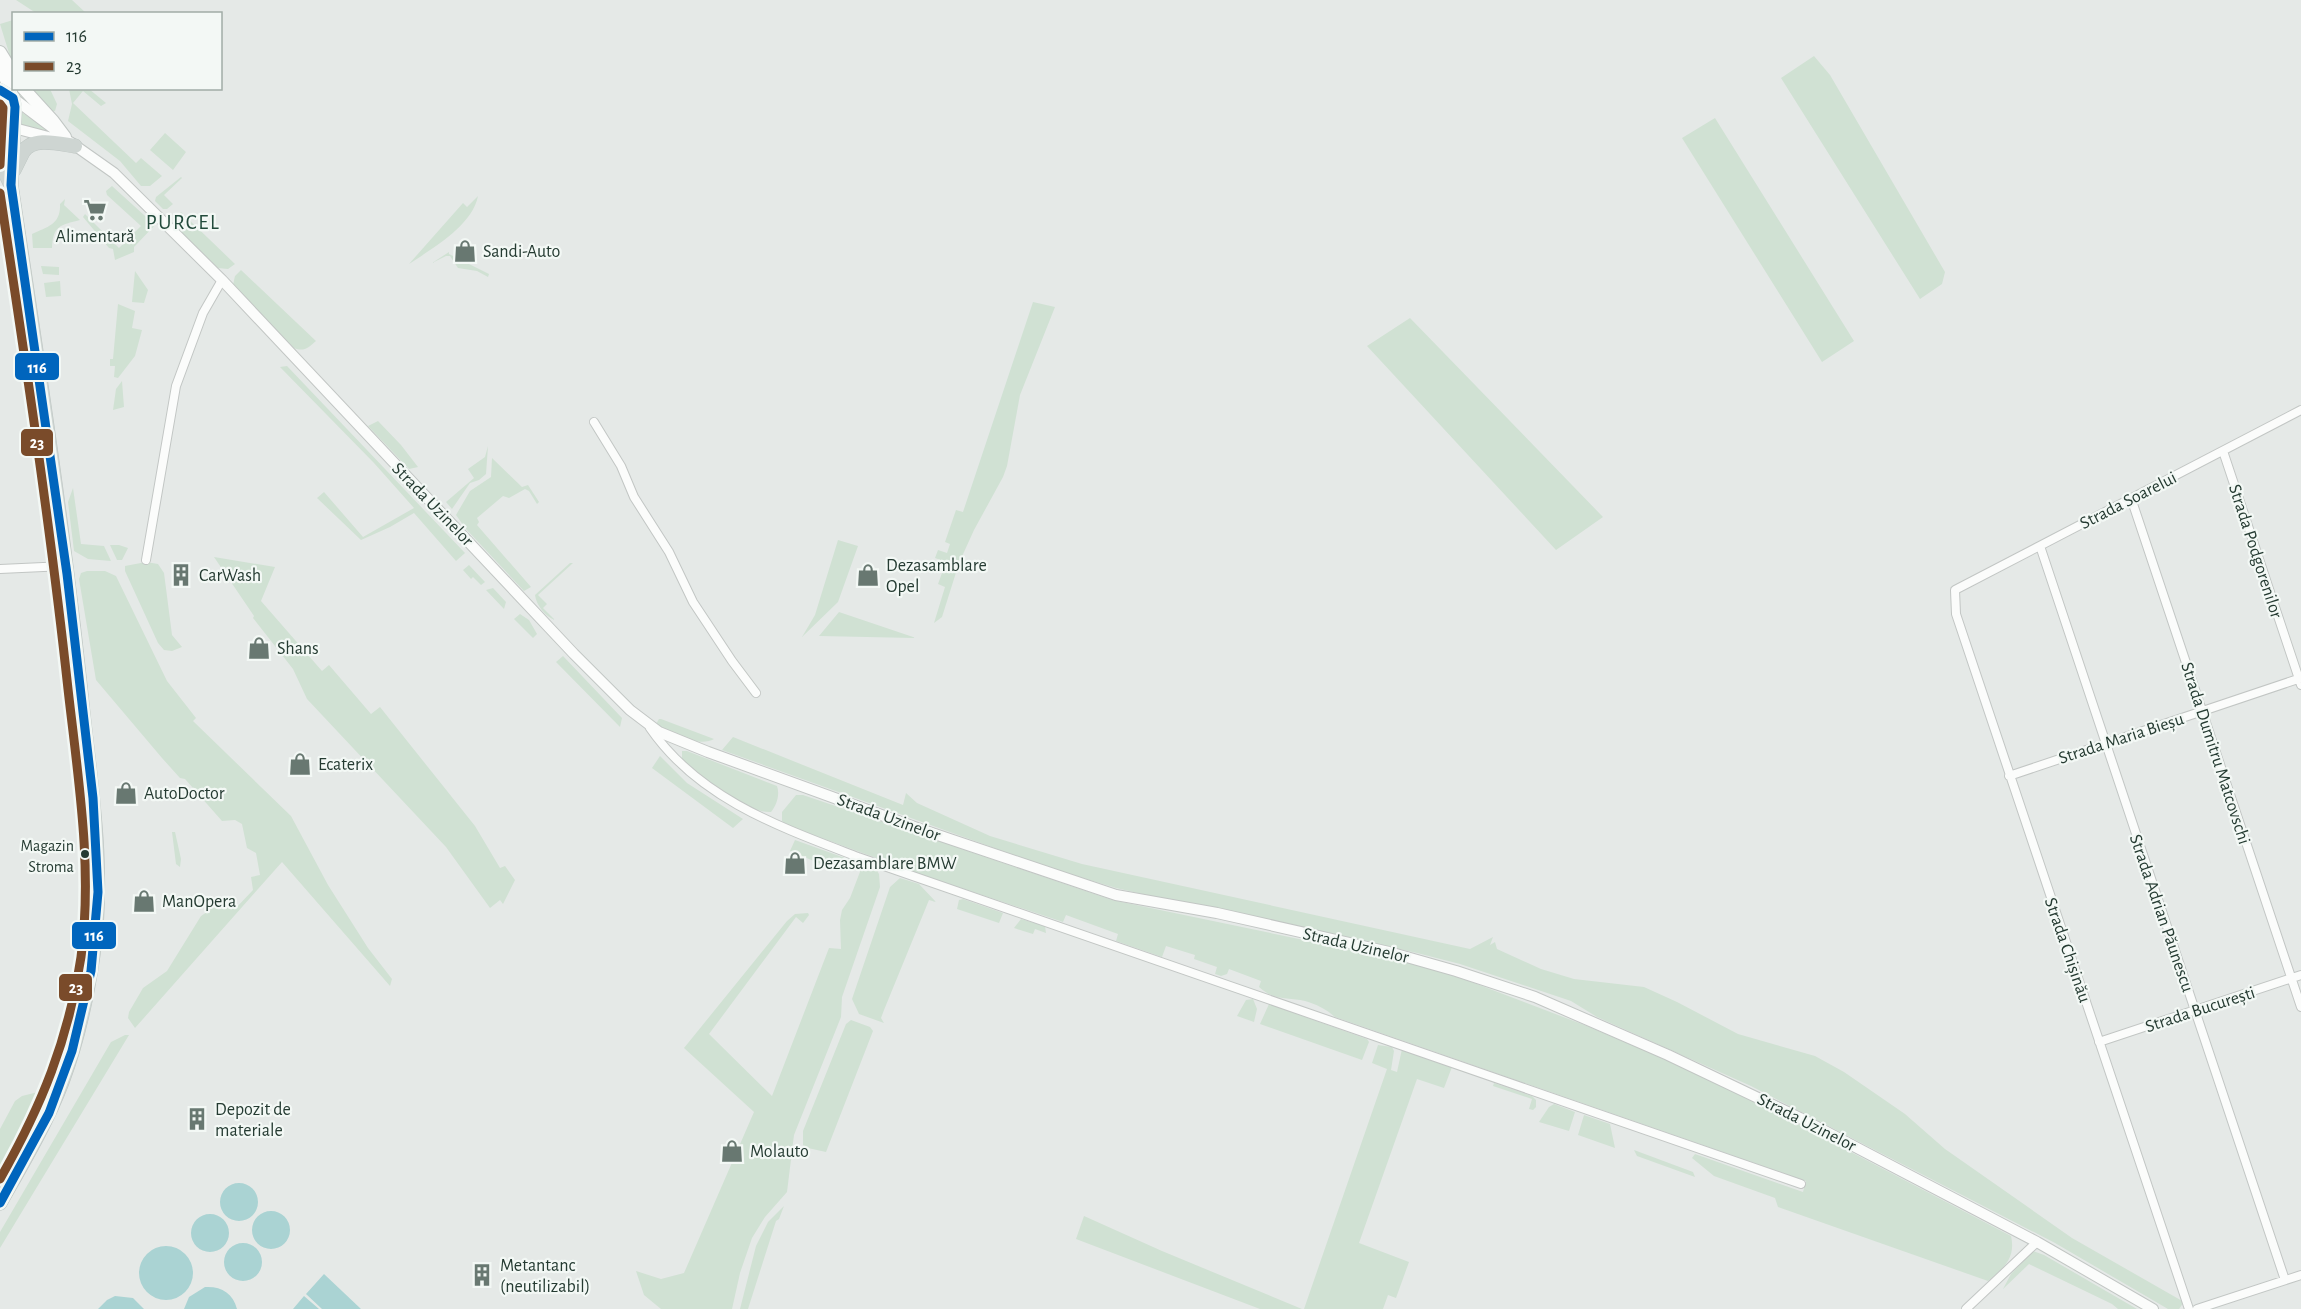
<svg xmlns="http://www.w3.org/2000/svg" width="2301" height="1309" viewBox="0 0 2301 1309" font-family="'Alegreya Sans',sans-serif">
	<rect width="100%" height="100%" fill="#e5e9e7"/>
	<!-- green -->
	<path fill="#d0e1d3" d="M 16,0 L 72,0 L 86,13 L 36,13 Z
		M 13,20 L 13,66 L 0,24 Z
		M 1814,56 L 1830,75 L 1945,272 L 1942,284 L 1920,299 L 1781,78 Z
		M 27,89 L 50,89 L 57,104 L 55,111 L 50,112 Z
		M 69,89 L 89,89 L 106,103 L 101,106 L 83,91 L 73,103 L 136,163 L 141,158 L 162,176 L 150,186 L 141,186 L 120,161 L 68,121 L 72,104 Z
		M 21,112 L 52,132 L 21,125 Z
		M 1715,118 L 1854,341 L 1822,362 L 1682,138 Z
		M 165,133 L 186,152 L 173,170 L 150,150 Z
		M 181,177 L 182,178 L 164,195 L 173,204 L 167,209 L 163,209 L 155,201 L 156,197 Z
		M 112,186 L 155,225 L 134,247 L 134,252 L 115,260 L 113,249 L 109,248 L 83,217 L 85,214 L 119,248 L 141,226 L 107,195 L 106,191 Z
		M 478,196 C 472,226 433,248 409,264 L 463,203 L 467,207 Z
		M 65,199 L 64,205 L 80,220 C 60,225 53,226 52,248 L 33,248 L 32,234 C 48,227 61,224 60,204 Z
		M 181,212 L 235,264 L 228,269 L 218,268 L 178,229 L 176,222 Z
		M 449,252 L 449,254 L 489,274 L 488,277 L 477,271 L 458,268 L 450,256 L 446,256 L 432,263 Z
		M 41,266 L 59,267 L 59,275 L 43,274 Z
		M 241,270 L 316,341 C 308,348 304,352 294,348 L 233,285 L 235,276 Z
		M 135,271 L 148,290 L 144,303 L 132,302 Z
		M 60,281 L 61,296 L 46,297 L 44,283 Z
		M 1033,302 L 1055,307 L 1020,395 L 1007,466 L 1003,477 L 974,530 L 959,563 L 942,617 L 934,623 L 945,587 L 938,584 L 946,562 L 935,558 L 938,550 L 947,553 L 950,544 L 945,542 L 956,510 L 963,512 Z
		M 118,304 L 135,311 L 132,328 L 142,330 L 135,356 L 118,378 L 114,377 L 115,366 L 110,366 L 110,359 L 113,359 Z
		M 1410,318 L 1603,517 L 1556,550 L 1367,346 Z
		M 287,366 L 465,553 L 456,561 L 414,513 L 390,527 L 361,540 L 317,498 L 324,492 L 363,537 L 414,508 L 374,463 L 280,367 Z
		M 122,381 L 124,407 L 113,410 L 116,389 Z
		M 378,421 L 401,445 L 418,467 L 409,469 L 368,426 Z
		M 488,446 L 486,474 L 479,480 L 470,483 L 452,509 L 446,502 L 474,478 L 468,469 L 485,457 Z
		M 492,458 L 522,487 L 528,485 L 539,502 L 537,504 L 529,491 L 525,489 L 509,498 L 503,496 L 477,518 L 479,522 L 477,525 L 531,587 L 524,591 L 466,529 L 456,515 L 470,491 L 491,477 Z
		M 73,488 L 81,544 L 104,546 L 111,561 L 88,559 L 74,551 L 68,502 Z
		M 838,540 L 858,546 L 838,602 L 802,637 L 815,615 Z
		M 110,545 L 119,545 L 128,548 L 122,560 L 117,560 Z
		M 214,557 L 275,567 L 261,601 L 322,671 L 329,665 L 371,714 L 380,707 L 475,826 L 500,868 L 505,866 L 515,880 L 503,904 L 500,900 L 490,908 L 446,847 L 307,699 L 293,669 L 253,618 L 254,616 Z
		M 146,562 L 158,564 L 164,573 L 172,635 L 182,647 L 172,651 L 164,650 L 158,643 L 125,571 L 125,566 Z
		M 570,563 L 573,563 L 538,595 L 547,604 L 543,608 L 555,620 C 546,617 536,605 535,595 Z
		M 469,565 L 485,582 L 481,585 L 473,577 L 471,579 L 463,570 Z
		M 87,571 L 105,571 L 116,576 L 167,681 L 196,718 L 193,721 L 291,816 L 328,885 L 368,948 L 392,979 L 390,986 L 282,862 L 135,1028 L 128,1018 L 129,1012 L 143,988 L 167,971 L 201,916 L 210,910 L 214,898 L 224,899 L 235,909 L 253,890 L 251,877 L 260,875 L 256,853 L 247,848 L 242,824 L 235,820 L 222,821 L 185,779 L 180,778 L 162,758 L 96,680 L 79,579 L 81,573 Z
		M 493,588 L 506,602 L 504,609 L 486,590 Z
		M 839,612 L 916,638 L 819,636 Z
		M 520,614 L 529,620 L 537,634 L 533,638 L 514,619 Z
		M 563,656 L 622,718 L 620,727 L 556,662 Z
		M 659,719 L 661,719 L 714,739 C 699,748 670,733 656,724 Z
		M 733,737 L 903,805 L 906,793 L 917,803 L 990,836 L 1082,864 L 1470,949 L 1493,937 L 1490,945 L 1495,942 L 1497,949 L 1541,969 L 1574,979 L 1644,987 L 1677,1002 L 1738,1034 L 1815,1056 L 1844,1072 L 1905,1114 L 1945,1149 L 2072,1238 L 2184,1302 L 2179,1309 L 2168,1309 L 2055,1243 L 1935,1181 L 1751,1086 L 1597,1017 L 1571,1001 L 1460,964 L 1417,953 L 1204,905 L 1164,899 L 1116,888 L 1053,869 L 722,750 Z
		M 682,751 L 687,751 L 777,786 C 780,794 777,805 771,812 C 748,814 709,780 690,767 L 682,760 Z
		M 660,756 L 687,783 L 743,819 L 733,828 L 652,768 Z
		M 796,795 L 803,795 L 1112,900 L 1405,961 L 1469,981 L 1587,1026 L 1688,1069 L 1771,1110 L 2011,1236 C 2016,1258 2004,1268 1988,1281 L 1778,1207 L 1775,1198 L 1714,1176 L 1692,1158 L 1695,1154 L 1803,1192 L 1806,1181 L 1335,1017 C 1326,1009 1316,1004 1305,1001 C 1288,997 1274,1001 1259,987 L 1261,981 L 1229,969 L 1227,974 L 1221,976 L 1215,974 L 1217,967 L 1194,959 L 1195,955 L 1166,946 L 1162,957 L 1116,941 L 1118,934 L 1066,915 L 1063,922 L 934,879 L 786,825 L 782,821 L 782,812 Z
		M 172,832 L 175,832 L 181,859 L 180,867 L 176,864 Z
		M 795,840 L 845,858 L 835,870 L 790,851 Z
		M 863,864 L 876,869 L 879,874 L 880,887 L 842,997 L 841,1017 L 794,1135 L 787,1192 L 765,1217 L 752,1238 L 740,1273 L 732,1309 L 661,1309 L 644,1295 L 636,1271 L 661,1279 L 684,1273 L 754,1112 L 684,1048 L 787,921 L 795,914 L 808,913 L 809,915 L 803,923 L 796,917 L 709,1034 L 772,1096 L 829,948 L 841,949 L 840,920 L 842,910 L 850,898 Z
		M 900,878 L 919,884 L 936,902 L 929,900 L 884,1010 L 881,1018 L 884,1023 L 859,1014 L 852,999 L 890,887 Z
		M 963,899 L 1003,913 L 999,923 L 957,909 L 959,900 Z
		M 1021,919 L 1045,926 L 1046,933 L 1035,929 L 1033,934 L 1014,928 Z
		M 1253,999 L 1257,1009 L 1254,1022 L 1237,1016 L 1246,1000 Z
		M 1269,1004 L 1367,1039 L 1369,1042 L 1362,1060 L 1260,1024 Z
		M 851,1020 L 870,1027 L 873,1031 L 826,1152 L 808,1148 L 803,1145 L 803,1131 L 846,1024 Z
		M 125,1035 L 129,1035 L 0,1248 L 0,1232 L 111,1042 Z
		M 1378,1045 L 1392,1047 L 1394,1051 L 1391,1070 L 1397,1072 L 1402,1049 L 1452,1067 L 1444,1088 L 1417,1079 L 1359,1243 L 1409,1262 L 1396,1298 L 1388,1295 L 1383,1309 L 1304,1309 L 1387,1069 L 1372,1063 Z
		M 1494,1083 L 1532,1096 L 1536,1100 L 1536,1107 L 1533,1110 L 1529,1109 L 1532,1099 L 1493,1086 Z
		M 38,1092 L 40,1092 L 0,1168 L 0,1129 L 15,1101 L 22,1096 Z
		M 1554,1104 L 1575,1112 L 1569,1131 L 1539,1122 L 1549,1107 Z
		M 1584,1115 L 1610,1124 L 1615,1148 L 1578,1135 Z
		M 1634,1150 L 1693,1172 L 1695,1177 L 1637,1156 Z
		M 784,1206 L 779,1219 L 776,1221 L 748,1309 L 740,1309 L 756,1246 L 768,1222 Z
		M 1084,1216 L 1162,1251 L 1302,1309 L 1260,1309 L 1076,1239 Z
		M 2033,1251 L 2044,1255 L 2137,1309 L 2118,1309 L 2112,1304 L 2029,1264 L 2003,1289 L 2011,1274 Z"/>
	<!-- water -->
	<path fill="#aad3d3" d="M220 1202a19 19 0 1 1 38 0a19 19 0 1 1-38 0Z
		M252 1230a19 19 0 1 1 38 0a19 19 0 1 1-38 0Z
		M191 1233a19 19 0 1 1 38 0a19 19 0 1 1-38 0Z
		M224 1262a19 19 0 1 1 38 0a19 19 0 1 1-38 0Z
		M139 1273a27 27 0 1 1 54 0a27 27 0 1 1-54 0Z
		M 324,1274 L 361,1309 L 322,1309 L 306,1294 Z
		M 205,1287 C 221,1286 233,1293 237,1309 L 184,1309 L 189,1297 Z
		M 115,1296 L 133,1298 L 144,1309 L 98,1309 L 107,1300 Z
		M 304,1296 L 319,1309 L 293,1309 Z"/>
	<g fill="none" stroke-linecap="round" stroke-linejoin="round">
		<!-- minor casing -->
		<g stroke="#c2c6c4" stroke-width="10">
			<path id="minor" d="M 594,422 L 621,466 L 634,497 L 669,552 L 693,602 L 732,661 L 756,693
				M 2223,451 L 2301,685
				M 2131,498 L 2301,1007
				M 2040,546 L 2285,1280
				M 146,560 L 176,386 L 203,313 L 222,280
				M 0,569 L 65,566
				M 650,728 C 699,799 780,827 858,857 L 1801,1184
				M 2009,776 L 2301,678
				M 2099,1042 L 2301,975
				M 1966,1309 L 2037,1242
				M 2189,1309 L 1956,614 L 1955,590 L 2301,410
				M 2197,1309 L 2301,1275"/>
		</g>
		<!-- tertiary casing -->
		<g stroke="#c2c6c4" stroke-width="12">
			<path id="tertiary" d="M 13,98 L 58,132
				M 14,128 L 56,139
				M 70,142 L 114,173 L 222,280 L 574,654 L 630,710 L 659,732 L 708,752 L 917,828 L 1116,895 L 1217,913 L 1389,952 L 1456,971 L 1535,997 L 1668,1055 L 1800,1118 L 2037,1242 L 2153,1309"/>
		</g>
		<!-- secondary casing -->
		<g stroke="#c1c7c4" stroke-width="14">
			<path id="secondary" d="M 0,52 L 14,75
				M 0,64 L 13,98
				M 23,88 L 53,121 L 65,137"/>
		</g>
		<!-- primary casing -->
		<g stroke="#bdc5c2" stroke-width="15">
			<path id="primary" d="M 0,90 L 13,98 L 15,107 L 11,185 C 37,357 64,530 82,704 C 91,788 105,870 93,955 C 87,997 77,1042 62,1082 C 46,1124 22,1164 0,1203
				M 0,162 L 10,183
				M 14,170 C 17,164 20,158 23,152 C 33,136 60,144 75,146"/>
		</g>
		<!-- minor -->
		<use href="#minor" stroke="#fbfcfb" stroke-width="8"/>
		<!-- tertiary -->
		<use href="#tertiary" stroke="#fbfcfb" stroke-width="10"/>
		<!-- secondary -->
		<use href="#secondary" stroke="#fbfcfb" stroke-width="12"/>
		<!-- primary -->
		<use href="#primary" stroke="#ced5d2" stroke-width="14"/>
		<!-- bus-1 casing -->
		<g stroke="#f3f8f5" stroke-width="14">
			<path id="bus-1" d="M 0,90 L 13,98 L 15,107 L 11,185 L 67,574 L 93,798 L 98,892 L 91,971 L 72,1051 L 49,1113 L 0,1203"/>
		</g>
		<!-- bus-2 casing -->
		<g stroke="#f3f8f5" stroke-width="14">
			<path id="bus-2" d="M 0,104 L 3,108 L 0,165
				M 0,193 C 25,358 50,523 68,689 C 78,778 93,868 81,957 C 68,1041 42,1105 0,1179"/>
		</g>
		<!-- bus-1 -->
		<use href="#bus-1" stroke="#0065bd" stroke-width="9"/>
		<!-- bus-2 -->
		<use href="#bus-2" stroke="#7a4b2a" stroke-width="9"/>
	</g>
	<!-- icons -->
	<defs>
		<g id="supermarket-bare" transform="scale(1.8)"><path d="M-6-5.5h2.5l.6 2H6L4.5 2H-2.5L-4.4-4H-6ZM-1.5 3.2a1.3 1.3 0 1 0 .1 0ZM3 3.2a1.3 1.3 0 1 0 .1 0Z" fill="#687871" stroke="#f3f8f5" stroke-width="2.5" paint-order="stroke"/></g>
		<g id="shop-bare" transform="scale(1.8)"><path d="M-5-2.5h2.3a2.7 3.5 0 0 1 5.4 0H5L5.5 6h-11ZM-1.5-2.5h3a1.5 2.3 0 0 0-3 0Z" fill="#687871" stroke="#f3f8f5" stroke-width="2.5" paint-order="stroke"/></g>
		<g id="building-bare" transform="scale(1.8)"><path d="M-4-6H4V6H1V3H-1V6H-4ZM-2.5-4.3h1.7v1.8h-1.7ZM.8-4.3h1.7v1.8H.8ZM-2.5-1h1.7V.8h-1.7ZM.8-1h1.7V.8H.8Z" fill="#687871" stroke="#f3f8f5" stroke-width="2.5" paint-order="stroke"/></g>
	</defs>
	<g fill-rule="evenodd">
		<use href="#supermarket-bare" x="95" y="210"/>
		<use href="#shop-bare" x="465" y="251"/>
		<use href="#building-bare" x="181" y="575"/>
		<use href="#shop-bare" x="868" y="575"/>
		<use href="#shop-bare" x="259" y="648"/>
		<use href="#shop-bare" x="300" y="764"/>
		<use href="#shop-bare" x="126" y="793"/>
		<use href="#shop-bare" x="795" y="863"/>
		<use href="#shop-bare" x="144" y="901"/>
		<use href="#building-bare" x="197" y="1119"/>
		<use href="#shop-bare" x="732" y="1151"/>
		<use href="#building-bare" x="482" y="1275"/>
	</g>
	<!-- markers -->
	<circle fill="#253b32" stroke="#f3f8f5" stroke-width="2" cx="85" cy="854" r="5"/>
	<g text-anchor="middle" stroke-width="4.5" stroke-linejoin="round" paint-order="stroke">
		<!-- bus labels -->
		<g font-size="16" fill="#253b32" stroke="#f3f8f5" text-anchor="end">
			<text x="74" y="851">Magazin<tspan x="74" dy="21">Stroma</tspan></text>
		</g>
		<!-- poi labels -->
		<g font-size="18" fill="#253b32" stroke="#f3f8f5" text-anchor="start">
			<text x="95" y="242" text-anchor="middle">Alimentară</text>
			<text x="483" y="257">Sandi-Auto</text>
			<text x="886" y="571">Dezasamblare<tspan x="886" dy="21">Opel</tspan></text>
			<text x="199" y="581">CarWash</text>
			<text x="277" y="654">Shans</text>
			<text x="318" y="770">Ecaterix</text>
			<text x="144" y="799">AutoDoctor</text>
			<text x="813" y="869">Dezasamblare BMW</text>
			<text x="162" y="907">ManOpera</text>
			<text x="215" y="1115">Depozit de<tspan x="215" dy="21">materiale</tspan></text>
			<text x="750" y="1157">Molauto</text>
			<text x="500" y="1271">Metantanc<tspan x="500" dy="21">(neutilizabil)</tspan></text>
		</g>
		<!-- street labels -->
		<g font-size="18" fill="#253b32" stroke="#f3f8f5">
			<text transform="translate(2128 500) rotate(-27)" y="6">Strada Soarelui</text>
			<text transform="translate(433 504) rotate(46)" y="6">Strada Uzinelor</text>
			<text transform="translate(2256 551) rotate(72)" y="6">Strada Podgorenilor</text>
			<text transform="translate(2121 738) rotate(-18)" y="6">Strada Maria Bieșu</text>
			<text transform="translate(2216 753) rotate(72)" y="6">Strada Dumitru Matcovschi</text>
			<text transform="translate(889 817) rotate(20)" y="6">Strada Uzinelor</text>
			<text transform="translate(2162 913) rotate(71)" y="6">Strada Adrian Păunescu</text>
			<text transform="translate(1356 945) rotate(13)" y="6">Strada Uzinelor</text>
			<text transform="translate(2068 950) rotate(71)" y="6">Strada Chișinău</text>
			<text transform="translate(2200 1009) rotate(-18)" y="6">Strada București</text>
			<text transform="translate(1807 1122) rotate(27)" y="6">Strada Uzinelor</text>
		</g>
		<!-- quarter labels -->
		<g font-size="21" letter-spacing="1.5" fill="#234b3c" stroke="#f3f8f5">
			<text x="183" y="229">PURCEL</text>
		</g>
	</g>
	<g stroke="#f3f8f5" stroke-width="2">
		<rect x="14" y="352" width="46" height="29" rx="6" fill="#0065bd"/>
		<rect x="20" y="428" width="34" height="29" rx="6" fill="#7a4b2a"/>
		<rect x="71" y="921" width="46" height="29" rx="6" fill="#0065bd"/>
		<rect x="58" y="973" width="35" height="29" rx="6" fill="#7a4b2a"/>
	</g>
	<g font-size="16" text-anchor="middle" font-weight="bold" fill="#fff">
		<text x="37" y="373">116</text>
		<text x="37" y="448">23</text>
		<text x="94" y="941">116</text>
		<text x="76" y="993">23</text>
	</g>
	<!-- legend -->
	<rect x="12" y="12" width="210" height="78" fill="#f3f8f5" stroke="#a1aca7" stroke-width="1.5"/>
	<rect x="24" y="32" width="30" height="9" fill="#0065bd" stroke="#a1aca7" stroke-width="1.5"/>
	<text x="66" y="42" font-size="18" fill="#253b32">116</text>
	<rect x="24" y="62" width="30" height="9" fill="#7a4b2a" stroke="#a1aca7" stroke-width="1.5"/>
	<text x="66" y="72" font-size="18" fill="#253b32">23</text>
</svg>
